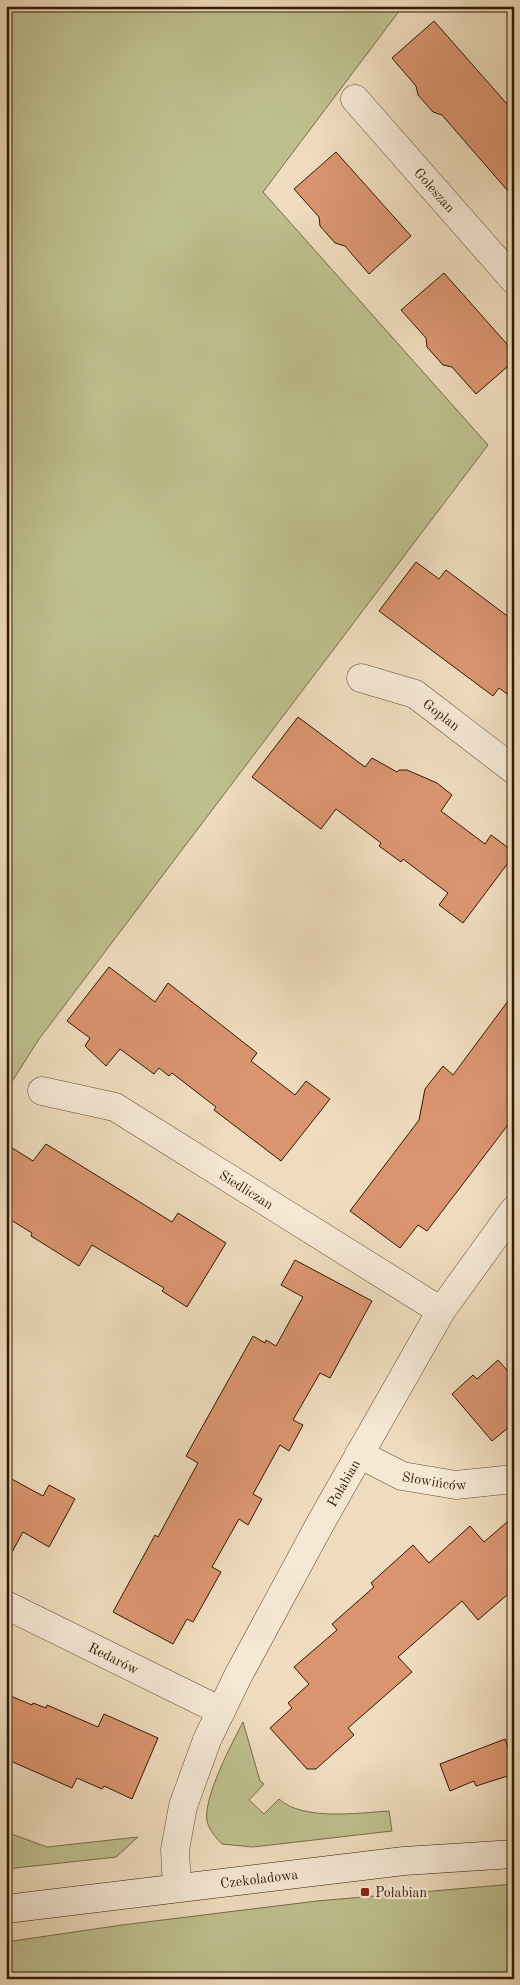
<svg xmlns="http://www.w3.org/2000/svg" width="520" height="1985" viewBox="0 0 520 1985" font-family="'Old Standard TT',serif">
	<rect width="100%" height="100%" fill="#efdcbe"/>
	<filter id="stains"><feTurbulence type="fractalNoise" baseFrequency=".004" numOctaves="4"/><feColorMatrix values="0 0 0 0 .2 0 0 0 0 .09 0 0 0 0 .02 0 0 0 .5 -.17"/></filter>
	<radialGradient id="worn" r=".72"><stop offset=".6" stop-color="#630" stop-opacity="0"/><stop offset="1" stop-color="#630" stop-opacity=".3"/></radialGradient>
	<!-- green -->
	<path fill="#bebf8e" stroke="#786c48" d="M 6,6 L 403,6 L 263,192 L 488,445 L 39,1039 L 6,1091 Z
		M 243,1722 L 260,1781 L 264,1784 L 249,1800 L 264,1814 L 279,1799 C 303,1821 358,1813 389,1811 L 392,1831 L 253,1847 L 222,1844 C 216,1838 209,1830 207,1821 C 203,1798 232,1743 243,1722 Z
		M 6,1832 L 47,1847 L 138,1837 L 116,1857 L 6,1869 Z
		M 514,1884 L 514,1979 L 6,1979 L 6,1942 L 122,1925 L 317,1901 Z"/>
	<!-- building -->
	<path fill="#da9570" stroke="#321902" d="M 434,21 L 514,112 L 514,198 L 442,115 L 433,112 L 418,95 L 416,86 L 392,58 Z
		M 336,152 L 411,236 L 369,274 L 345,246 L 335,243 L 320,226 L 319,217 L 294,189 Z
		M 444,273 L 514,352 L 514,361 L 476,394 L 452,367 L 443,365 L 427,347 L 426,338 L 401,310 Z
		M 416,562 L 439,579 L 446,570 L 514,621 L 514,699 L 499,688 L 493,696 L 379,611 Z
		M 298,717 L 365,767 L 372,758 L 397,772 L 399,770 L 407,770 L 437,783 L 452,795 L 441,811 L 485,844 L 491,835 L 514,852 L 514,855 L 463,923 L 439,905 L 448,893 L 403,859 L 401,862 L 379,846 L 381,843 L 336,809 L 321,829 L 252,777 Z
		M 109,967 L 155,1002 L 168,983 L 257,1053 L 251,1061 L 295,1095 L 306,1081 L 330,1099 L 281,1161 L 214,1110 L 216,1107 L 172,1073 L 169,1076 L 159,1068 L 154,1074 L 120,1049 L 106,1066 L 85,1046 L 90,1038 L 67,1021 Z
		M 514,993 L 514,1117 L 427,1231 L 418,1225 L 400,1248 L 350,1211 L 419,1120 L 425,1089 L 443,1066 L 453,1075 Z
		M 6,1144 L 33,1161 L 46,1144 L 172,1222 L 178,1213 L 226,1243 L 187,1307 L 162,1291 L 164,1288 L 92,1245 L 79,1266 L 31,1236 L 32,1233 L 6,1217 Z
		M 295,1260 L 372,1301 L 330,1378 L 320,1373 L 293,1420 L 303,1425 L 289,1451 L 280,1445 L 253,1494 L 262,1499 L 248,1525 L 239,1519 L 212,1567 L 221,1572 L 193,1622 L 187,1619 L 173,1644 L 113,1612 L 155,1535 L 158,1537 L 198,1463 L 186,1456 L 253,1336 L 265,1343 L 266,1340 L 276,1346 L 303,1297 L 281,1285 Z
		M 498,1360 L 514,1378 L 514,1423 L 492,1441 L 452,1394 L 473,1375 L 477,1379 Z
		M 6,1476 L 43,1496 L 49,1485 L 75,1499 L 49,1547 L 23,1532 L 6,1563 Z
		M 514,1516 L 514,1589 L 478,1620 L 462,1601 L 398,1657 L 412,1672 L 348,1728 L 354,1735 L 316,1769 L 307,1769 L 270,1728 L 292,1708 L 288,1703 L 309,1684 L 294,1667 L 337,1630 L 332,1624 L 374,1587 L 371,1583 L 413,1545 L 429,1563 L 470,1526 L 484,1542 Z
		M 6,1694 L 32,1705 L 33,1703 L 46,1708 L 47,1705 L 98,1727 L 104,1714 L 158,1738 L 132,1799 L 104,1786 L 102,1789 L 77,1778 L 72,1788 L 6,1759 Z
		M 505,1739 L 514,1763 L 514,1774 L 476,1786 L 474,1781 L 450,1791 L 440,1764 Z"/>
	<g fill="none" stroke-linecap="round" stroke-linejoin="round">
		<!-- street casing -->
		<g stroke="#614a31" stroke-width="29">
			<g id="street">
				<path id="s1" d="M 355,99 L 514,280"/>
				<path id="s2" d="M 361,678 L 415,694 L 514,770"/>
				<path id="s3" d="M 42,1091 L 115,1107 L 441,1311"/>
				<path id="s4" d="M 359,1454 L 402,1476 L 456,1485 L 514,1479"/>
				<path id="s5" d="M 6,1605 L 221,1711"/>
				<path id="s6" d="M 177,1888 L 175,1850 L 183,1806 L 207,1740 L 238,1676 L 320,1524 L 441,1311 L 514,1210"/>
			</g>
		</g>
		<!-- secondary casing -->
		<g stroke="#321902" stroke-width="29">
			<g id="secondary">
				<path id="s7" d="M 6,1909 L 404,1861 L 514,1854"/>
			</g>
		</g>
		<!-- street -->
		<use href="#street" stroke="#f5e8d5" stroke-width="28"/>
		<!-- secondary -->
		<use href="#secondary" stroke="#f5e8d5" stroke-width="28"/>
	</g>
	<!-- markers -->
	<rect fill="#8f2418" stroke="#f5e8d5" stroke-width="2" x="360" y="1887" width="10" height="10" rx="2.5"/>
	<g text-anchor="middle" stroke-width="4.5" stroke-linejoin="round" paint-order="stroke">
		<!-- street labels -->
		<g font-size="14" fill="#321902" stroke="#f5e8d5">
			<text dy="5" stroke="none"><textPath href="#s1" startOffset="121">Goleszan</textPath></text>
			<text dy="5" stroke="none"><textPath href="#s2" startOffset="90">Goplan</textPath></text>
			<text dy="5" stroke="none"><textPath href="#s3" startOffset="230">Siedliczan</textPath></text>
			<text dy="5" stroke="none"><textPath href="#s4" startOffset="81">Słowińców</textPath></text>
			<text dy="5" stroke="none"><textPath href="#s6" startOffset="444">Połabian</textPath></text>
			<text dy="5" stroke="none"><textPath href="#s5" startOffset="120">Redarów</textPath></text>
			<text dy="5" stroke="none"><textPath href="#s7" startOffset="255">Czekoladowa</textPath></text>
		</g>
		<!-- poi labels -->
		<g font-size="14" fill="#321902" stroke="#f5e8d5" text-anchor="start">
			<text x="375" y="1897">Połabian</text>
		</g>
	</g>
	<!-- margin -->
	<rect width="520" height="1985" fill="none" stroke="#efdcbe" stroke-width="25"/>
	<rect x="8" y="8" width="505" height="1970" fill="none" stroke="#321902" stroke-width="2.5"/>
	<rect x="12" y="12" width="495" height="1960" fill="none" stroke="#321902"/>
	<rect width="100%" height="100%" filter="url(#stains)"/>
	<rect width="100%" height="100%" fill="url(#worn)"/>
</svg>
